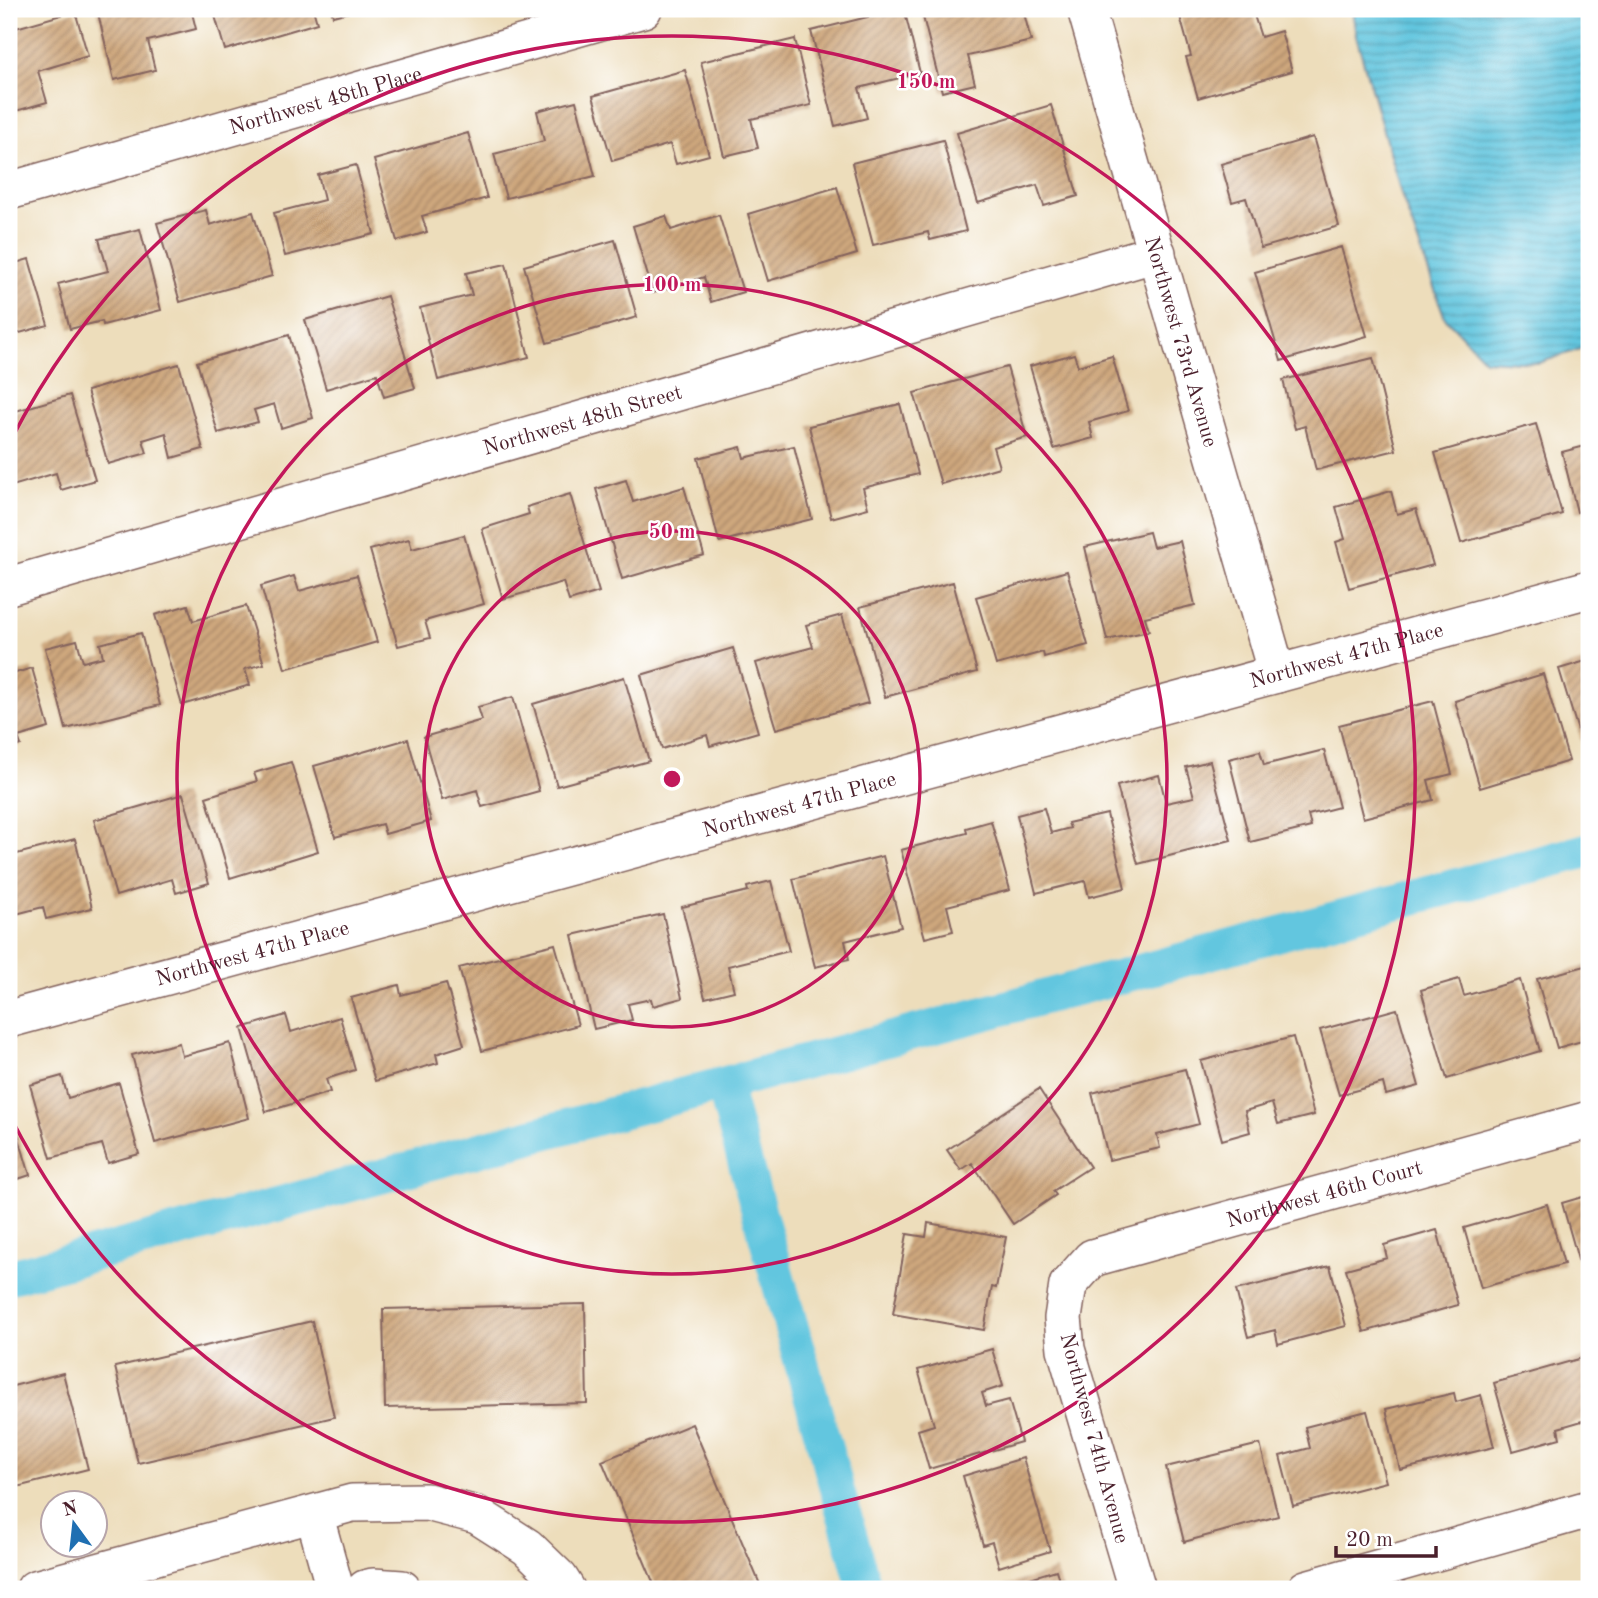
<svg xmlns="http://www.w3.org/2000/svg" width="1598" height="1598" viewBox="0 0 1598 1598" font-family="'Old Standard TT',serif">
	<defs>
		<pattern id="water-rules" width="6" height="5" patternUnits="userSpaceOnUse" patternTransform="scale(1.75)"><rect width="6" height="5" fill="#62c6df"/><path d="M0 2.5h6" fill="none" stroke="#53a0b5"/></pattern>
		<pattern id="building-hatch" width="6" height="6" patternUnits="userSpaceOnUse" patternTransform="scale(1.75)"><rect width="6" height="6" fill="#cea77d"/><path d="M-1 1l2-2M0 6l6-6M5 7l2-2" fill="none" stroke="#a98767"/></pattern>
	</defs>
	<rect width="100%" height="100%" fill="#fff"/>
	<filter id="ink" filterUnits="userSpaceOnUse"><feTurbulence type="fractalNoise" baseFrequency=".0143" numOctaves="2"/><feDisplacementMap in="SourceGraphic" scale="14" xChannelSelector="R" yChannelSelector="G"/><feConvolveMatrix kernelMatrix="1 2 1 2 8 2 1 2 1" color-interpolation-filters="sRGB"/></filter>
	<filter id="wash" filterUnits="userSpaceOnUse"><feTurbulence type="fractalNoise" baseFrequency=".00686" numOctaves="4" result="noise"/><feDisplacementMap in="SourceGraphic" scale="28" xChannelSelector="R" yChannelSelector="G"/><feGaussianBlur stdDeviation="1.57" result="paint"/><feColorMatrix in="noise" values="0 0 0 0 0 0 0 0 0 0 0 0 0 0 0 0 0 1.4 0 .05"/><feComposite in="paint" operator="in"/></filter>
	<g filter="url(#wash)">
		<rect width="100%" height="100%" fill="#edddbb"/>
		<!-- water -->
		<path fill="url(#water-rules)" stroke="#567285" stroke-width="2" d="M 1352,9 L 1589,9 L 1589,346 L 1539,363 L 1485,360 L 1445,318 L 1402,197 L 1356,35 Z"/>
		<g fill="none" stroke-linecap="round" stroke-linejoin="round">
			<!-- canal -->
			<path stroke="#62c6df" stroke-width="35" d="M 723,1084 L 865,1589
				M 9,1277 L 1589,850"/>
		</g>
		<g id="blocks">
			<!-- building -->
			<path fill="url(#building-hatch)" d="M 97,9 L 191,9 L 196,29 L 148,41 L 155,70 L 114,80 Z
				M 213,9 L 313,9 L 317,23 L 225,50 Z
				M 331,9 L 357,9 L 357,10 L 333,16 Z
				M 900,9 L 904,9 L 920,73 L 859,88 L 867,118 L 835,126 L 811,31 Z
				M 921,9 L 1023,9 L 1031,41 L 968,56 L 975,84 L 942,92 Z
				M 1178,9 L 1252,9 L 1261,37 L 1281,31 L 1292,71 L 1198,98 L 1186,57 L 1191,56 Z
				M 75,11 L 88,56 L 38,71 L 47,102 L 9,113 L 9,30 Z
				M 795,39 L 811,105 L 751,119 L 758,148 L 724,156 L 701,62 Z
				M 685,70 L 709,155 L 676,164 L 670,144 L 612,161 L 593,96 Z
				M 576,101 L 595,176 L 506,198 L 494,154 L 544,141 L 537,111 Z
				M 1051,105 L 1078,196 L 1044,206 L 1037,185 L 978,203 L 957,133 Z
				M 468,133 L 487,198 L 422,216 L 427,232 L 397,241 L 374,160 Z
				M 1313,137 L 1339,226 L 1261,248 L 1246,198 L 1232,202 L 1221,164 Z
				M 943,140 L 966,231 L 930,240 L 928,232 L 873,245 L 852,163 Z
				M 356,165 L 374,234 L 285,256 L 274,213 L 324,200 L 318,175 Z
				M 837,187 L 857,254 L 768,281 L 748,214 Z
				M 206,210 L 210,225 L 253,212 L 272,276 L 180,302 L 157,223 Z
				M 719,215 L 743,292 L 711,302 L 704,277 L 653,293 L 633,226 L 666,216 L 671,230 Z
				M 140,229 L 161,310 L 103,325 L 102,321 L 70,329 L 58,284 L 108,271 L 99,239 Z
				M 615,240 L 637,317 L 547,343 L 524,266 Z
				M 1341,247 L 1367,336 L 1281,361 L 1255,272 Z
				M 29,259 L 48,325 L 9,336 L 9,265 Z
				M 506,264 L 529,357 L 438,380 L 420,308 L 472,295 L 466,273 Z
				M 387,296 L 415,388 L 384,397 L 377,374 L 326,389 L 305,320 Z
				M 289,335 L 313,418 L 281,428 L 274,404 L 254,410 L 258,422 L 218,433 L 197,362 Z
				M 1074,354 L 1078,366 L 1112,356 L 1128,411 L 1089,422 L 1093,438 L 1054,449 L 1030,366 Z
				M 1373,358 L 1396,450 L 1316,470 L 1305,426 L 1295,429 L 1283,380 Z
				M 179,364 L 203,449 L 172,458 L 166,433 L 143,440 L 147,453 L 108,464 L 87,391 Z
				M 1007,367 L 1027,437 L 993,447 L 999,467 L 941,484 L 914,393 Z
				M 70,395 L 95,480 L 61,490 L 56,473 L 9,487 L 9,413 Z
				M 900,404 L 918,474 L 863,488 L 868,508 L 831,518 L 809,426 Z
				M 1536,424 L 1562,514 L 1461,543 L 1435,453 Z
				M 1589,445 L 1589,509 L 1577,512 L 1562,452 Z
				M 794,446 L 812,519 L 719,542 L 698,458 L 741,447 L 744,458 Z
				M 626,480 L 633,502 L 684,487 L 704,555 L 622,579 L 596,489 Z
				M 1391,491 L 1397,514 L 1416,509 L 1433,565 L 1349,588 L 1336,542 L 1345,539 L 1336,507 Z
				M 570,494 L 599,592 L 569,601 L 563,582 L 503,599 L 482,529 L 529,514 L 527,507 Z
				M 1149,532 L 1153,547 L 1180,541 L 1195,605 L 1145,617 L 1149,631 L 1107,640 L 1085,547 Z
				M 464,535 L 484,604 L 425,621 L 430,638 L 398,646 L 370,550 L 409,539 L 412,549 Z
				M 1067,571 L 1088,645 L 1044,657 L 1043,652 L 996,665 L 976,597 Z
				M 357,575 L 377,642 L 285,669 L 261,586 L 294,576 L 299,591 Z
				M 953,582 L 977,672 L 885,697 L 860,607 Z
				M 188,605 L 193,621 L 246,606 L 264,664 L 245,669 L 250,685 L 182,705 L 155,615 Z
				M 842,615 L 868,703 L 776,729 L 756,663 L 813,647 L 806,625 Z
				M 141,633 L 160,705 L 66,729 L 45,648 L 77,640 L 83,662 L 103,657 L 100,644 Z
				M 733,648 L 758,732 L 710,746 L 707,735 L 662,749 L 641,675 Z
				M 1589,660 L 1589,759 L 1587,760 L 1559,669 Z
				M 32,668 L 49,728 L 18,737 L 21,745 L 9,749 L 9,675 Z
				M 1543,674 L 1569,761 L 1480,788 L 1455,701 Z
				M 624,677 L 649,761 L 557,786 L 533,704 Z
				M 513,697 L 539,791 L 482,807 L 477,790 L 442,800 L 424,737 L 482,720 L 478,707 Z
				M 1433,701 L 1452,774 L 1428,780 L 1433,800 L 1363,818 L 1339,725 Z
				M 408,739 L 431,821 L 385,834 L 382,824 L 335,837 L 314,766 Z
				M 1324,750 L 1339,807 L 1308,815 L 1311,827 L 1250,842 L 1229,759 L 1260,751 L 1264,765 Z
				M 1210,761 L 1231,840 L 1138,864 L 1117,786 L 1159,775 L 1166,803 L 1194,797 L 1186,767 Z
				M 291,762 L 318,851 L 230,878 L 206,797 L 257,781 L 254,773 Z
				M 183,794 L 209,883 L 176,893 L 172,879 L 116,896 L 94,820 Z
				M 1044,808 L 1051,833 L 1070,828 L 1068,823 L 1107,814 L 1125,888 L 1089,897 L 1085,881 L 1036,893 L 1017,815 Z
				M 991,821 L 1010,890 L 947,906 L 953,931 L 925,938 L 901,850 L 967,833 L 966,828 Z
				M 75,839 L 92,908 L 46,919 L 43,907 L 12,915 L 9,903 L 9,856 Z
				M 883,856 L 901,927 L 845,941 L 849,959 L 815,967 L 793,879 Z
				M 771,881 L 789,951 L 728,966 L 734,991 L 705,998 L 682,907 L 748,891 L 747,887 Z
				M 663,914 L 682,998 L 653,1006 L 651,999 L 628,1004 L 632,1020 L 594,1029 L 572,935 Z
				M 555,944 L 578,1025 L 482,1051 L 459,968 Z
				M 1589,965 L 1589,1039 L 1557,1048 L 1537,979 Z
				M 1459,979 L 1464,996 L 1520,980 L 1540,1051 L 1447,1079 L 1421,990 Z
				M 446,983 L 464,1045 L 436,1054 L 438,1063 L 375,1081 L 351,998 L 399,985 L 401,995 Z
				M 1397,1009 L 1419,1086 L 1386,1095 L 1383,1083 L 1339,1095 L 1320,1030 Z
				M 286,1015 L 291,1032 L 340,1017 L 355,1070 L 326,1079 L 330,1092 L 266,1112 L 242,1028 Z
				M 1293,1037 L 1314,1115 L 1278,1124 L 1272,1103 L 1245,1111 L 1250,1132 L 1222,1140 L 1201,1061 Z
				M 179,1043 L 182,1056 L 230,1043 L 249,1118 L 155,1143 L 132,1055 Z
				M 1185,1069 L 1199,1124 L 1157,1135 L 1160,1148 L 1109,1160 L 1092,1093 Z
				M 62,1076 L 68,1098 L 119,1083 L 139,1154 L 108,1163 L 102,1144 L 51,1158 L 30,1085 Z
				M 1039,1089 L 1090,1167 L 1053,1191 L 1056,1195 L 1013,1224 L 972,1163 L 961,1170 L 947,1150 Z
				M 9,1105 L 30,1175 L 9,1182 Z
				M 1589,1195 L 1589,1260 L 1579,1263 L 1562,1203 Z
				M 1547,1204 L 1564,1264 L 1481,1288 L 1464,1228 Z
				M 928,1223 L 1006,1237 L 996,1288 L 992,1287 L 984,1330 L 893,1314 L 907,1234 L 926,1237 Z
				M 1437,1230 L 1458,1305 L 1364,1332 L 1346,1269 L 1387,1258 L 1384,1245 Z
				M 1330,1266 L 1346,1326 L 1278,1344 L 1275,1330 L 1248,1337 L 1236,1290 Z
				M 585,1304 L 587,1403 L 385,1408 L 383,1309 Z
				M 312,1321 L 334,1417 L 138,1463 L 115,1367 Z
				M 992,1349 L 1003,1386 L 982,1393 L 986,1406 L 1009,1400 L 1021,1442 L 929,1469 L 918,1430 L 934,1425 L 918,1370 Z
				M 1589,1356 L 1589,1419 L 1558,1428 L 1560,1438 L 1513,1451 L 1494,1383 Z
				M 63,1373 L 88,1469 L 9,1489 L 9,1387 Z
				M 1454,1393 L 1456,1402 L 1481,1395 L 1494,1447 L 1400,1470 L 1386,1409 Z
				M 1367,1411 L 1386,1482 L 1293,1506 L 1280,1456 L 1310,1448 L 1305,1427 Z
				M 692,1424 L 762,1589 L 656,1589 L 602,1461 Z
				M 1260,1444 L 1278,1516 L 1184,1542 L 1166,1467 Z
				M 1023,1458 L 1050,1551 L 999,1567 L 992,1542 L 983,1545 L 963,1476 Z
				M 1056,1570 L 1062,1589 L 994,1589 Z"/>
		</g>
	</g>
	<g filter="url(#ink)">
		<use href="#blocks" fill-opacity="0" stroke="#83625d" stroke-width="2"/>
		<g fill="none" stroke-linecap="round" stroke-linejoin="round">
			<!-- minor casing -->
			<g stroke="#83625d" stroke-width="40">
				<g id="minor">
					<path id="s1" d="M 1086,9 L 1277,674"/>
					<path id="s2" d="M 9,191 L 643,9"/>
					<path id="s3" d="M 9,586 L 1157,253"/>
					<path id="s4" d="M 9,1019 L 1589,589"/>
					<path d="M 314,1514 L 335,1589"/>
					<path d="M 35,1589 L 352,1503 L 427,1502 L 477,1515 L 527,1547 L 559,1578 L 566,1589"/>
					<path d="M 365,1589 L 373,1587 L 402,1589"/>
					<path id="s5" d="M 1137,1589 L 1066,1349 L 1063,1318 L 1068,1285 L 1092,1258 L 1589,1120"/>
					<path d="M 1306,1589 L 1589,1509"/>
				</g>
			</g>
			<!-- minor -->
			<use href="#minor" stroke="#fff" stroke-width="37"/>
		</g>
	</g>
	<!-- distance rings -->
	<g fill="none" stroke="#c2185b" stroke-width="3.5">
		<circle cx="672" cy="779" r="248"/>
		<circle cx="672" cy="779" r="495"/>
		<path d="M10 442A743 743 0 1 1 10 1116"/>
	</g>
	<g text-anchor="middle" stroke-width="5" stroke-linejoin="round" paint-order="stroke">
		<!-- street labels -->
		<g font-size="21" fill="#4a1f2b" stroke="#fff">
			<text dy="7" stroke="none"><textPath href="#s2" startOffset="329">Northwest 48th Place</textPath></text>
			<text dy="7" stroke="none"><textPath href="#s1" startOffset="346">Northwest 73rd Avenue</textPath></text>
			<text dy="7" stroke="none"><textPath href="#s3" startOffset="597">Northwest 48th Street</textPath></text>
			<text dy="7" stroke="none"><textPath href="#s4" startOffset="1386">Northwest 47th Place</textPath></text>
			<text dy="7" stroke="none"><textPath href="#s4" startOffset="819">Northwest 47th Place</textPath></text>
			<text dy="7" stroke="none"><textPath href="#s4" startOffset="252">Northwest 47th Place</textPath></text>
			<text dy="7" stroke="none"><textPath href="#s5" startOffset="592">Northwest 46th Court</textPath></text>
			<text transform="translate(1095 1438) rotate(75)" y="7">Northwest 74th Avenue</text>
		</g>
	</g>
	<circle cx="672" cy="779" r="10" fill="#c2185b" stroke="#fff" stroke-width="3.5"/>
	<g font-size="21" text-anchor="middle" font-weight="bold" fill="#c2185b" stroke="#fff" stroke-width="5" stroke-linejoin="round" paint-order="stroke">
		<text x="926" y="88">150 m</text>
		<text x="672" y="291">100 m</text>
		<text x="672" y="538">50 m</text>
	</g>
	<!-- margin -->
	<rect width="1598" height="1598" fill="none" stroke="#fff" stroke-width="35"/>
	<!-- north arrow -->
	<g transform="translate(74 1524) rotate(345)"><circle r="33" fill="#ffffff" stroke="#b7a5aa" stroke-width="2"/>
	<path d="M0-5L12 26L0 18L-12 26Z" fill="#1f6fb2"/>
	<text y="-10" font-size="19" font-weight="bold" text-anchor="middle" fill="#4a1f2b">N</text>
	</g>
	<!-- scale -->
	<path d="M1336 1546v10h100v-10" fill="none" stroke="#4a1f2b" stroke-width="3.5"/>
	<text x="1346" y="1546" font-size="21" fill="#4a1f2b" stroke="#ffffff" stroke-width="5" paint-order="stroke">20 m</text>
</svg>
